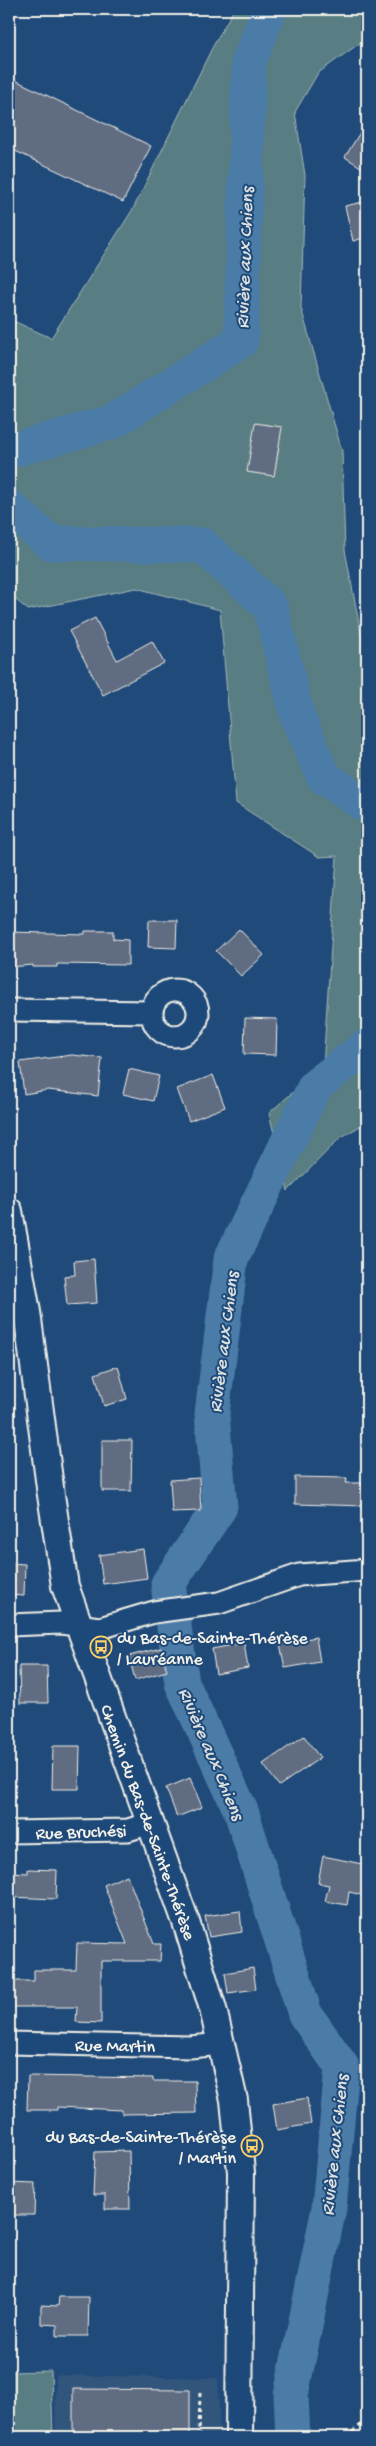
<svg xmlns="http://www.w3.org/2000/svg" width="376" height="2446" viewBox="0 0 376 2446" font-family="'Gochi Hand',sans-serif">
	<rect width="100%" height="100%" fill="#1f4a7a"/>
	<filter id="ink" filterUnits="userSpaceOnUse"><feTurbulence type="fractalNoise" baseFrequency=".02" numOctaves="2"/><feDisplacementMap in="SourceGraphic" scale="10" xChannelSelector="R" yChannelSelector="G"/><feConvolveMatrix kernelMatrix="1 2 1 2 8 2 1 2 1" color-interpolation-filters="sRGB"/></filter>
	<g filter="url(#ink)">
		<!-- built -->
		<path fill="#33547c" d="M 56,2375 L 218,2378 L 220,2437 L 55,2437 Z"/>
		<!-- green -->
		<path fill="#587e84" stroke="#a6b8b6" d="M 234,9 L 367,9 L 367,38 L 318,73 L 295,112 L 305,175 L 301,308 L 342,451 L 345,550 L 367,665 L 367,1122 L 340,1138 L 288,1191 L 269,1113 L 323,1066 L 337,856 L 319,857 L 236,803 L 220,610 L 136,588 L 28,610 L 9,594 L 9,319 L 51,338 L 133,209 L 212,48 Z
			M 51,2371 L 53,2437 L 9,2437 L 9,2372 Z"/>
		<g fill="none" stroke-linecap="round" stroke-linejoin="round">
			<!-- river -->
			<path stroke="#4b7ba8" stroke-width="35" d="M 9,451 L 112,422 L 241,341 L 249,61 L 270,9
				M 9,507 L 51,543 L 202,545 L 270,606 L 298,718 L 324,777 L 362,803 L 367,804
				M 293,2437 L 291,2395 L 329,2208 L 342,2067 L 305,2014 L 241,1811 L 182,1683 L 168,1584 L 220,1507 L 212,1414 L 231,1259 L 315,1086 L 367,1046"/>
		</g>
		<!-- building -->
		<path fill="#616c81" stroke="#f4f1e8" d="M 9,77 L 151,146 L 123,202 L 9,148 Z
			M 367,121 L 367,171 L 345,157 Z
			M 367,201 L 367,237 L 353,241 L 345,206 Z
			M 255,423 L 282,427 L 274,476 L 247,472 Z
			M 95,618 L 117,660 L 152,641 L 164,663 L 103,695 L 69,631 Z
			M 149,920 L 177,920 L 176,948 L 148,947 Z
			M 239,929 L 264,955 L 241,976 L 216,951 Z
			M 85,931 L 113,931 L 113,939 L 128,940 L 128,965 L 57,964 L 57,967 L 33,967 L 33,965 L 9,967 L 9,932 L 85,934 Z
			M 245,1018 L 277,1019 L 276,1055 L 244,1054 Z
			M 72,1055 L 102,1058 L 98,1096 L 48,1090 L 24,1094 L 20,1062 Z
			M 129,1069 L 159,1076 L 153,1101 L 123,1094 Z
			M 213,1075 L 225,1107 L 189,1121 L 177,1089 Z
			M 94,1259 L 97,1303 L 67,1305 L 64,1276 L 75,1275 L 74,1261 Z
			M 118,1366 L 127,1399 L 104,1406 L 95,1374 Z
			M 102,1440 L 132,1440 L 131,1491 L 102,1491 Z
			M 295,1477 L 347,1478 L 346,1483 L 367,1483 L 367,1506 L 295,1504 Z
			M 199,1478 L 201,1511 L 172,1512 L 170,1480 Z
			M 143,1549 L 147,1578 L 103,1584 L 99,1555 Z
			M 9,1563 L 25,1564 L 24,1596 L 9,1595 Z
			M 316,1637 L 320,1662 L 285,1668 L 280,1644 Z
			M 244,1643 L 248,1668 L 216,1674 L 212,1649 Z
			M 161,1648 L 167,1671 L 135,1680 L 129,1656 Z
			M 19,1666 L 47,1666 L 48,1703 L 20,1703 Z
			M 304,1736 L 320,1758 L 279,1786 L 263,1764 Z
			M 53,1746 L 80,1746 L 79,1789 L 52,1789 Z
			M 190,1778 L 202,1807 L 177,1817 L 166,1788 Z
			M 323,1856 L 367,1865 L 367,1896 L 349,1892 L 347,1905 L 325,1901 L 329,1885 L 318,1883 Z
			M 28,1869 L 57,1870 L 56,1899 L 9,1897 L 9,1872 L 28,1873 Z
			M 127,1875 L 154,1944 L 161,1944 L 160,1961 L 101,1961 L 101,2023 L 76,2022 L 77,2007 L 9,2007 L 9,1981 L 34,1981 L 34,1970 L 76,1970 L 77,1943 L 127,1944 L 104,1885 Z
			M 240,1911 L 242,1932 L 209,1937 L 205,1916 Z
			M 253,1968 L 256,1989 L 228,1993 L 225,1973 Z
			M 28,2076 L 153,2078 L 153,2081 L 195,2081 L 196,2113 L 122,2114 L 122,2110 L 57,2107 L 57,2110 L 27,2110 Z
			M 307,2098 L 311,2124 L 277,2130 L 273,2104 Z
			M 129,2151 L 130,2209 L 105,2209 L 105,2195 L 93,2195 L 95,2152 Z
			M 9,2183 L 35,2184 L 34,2215 L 9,2215 Z
			M 59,2297 L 89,2297 L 88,2336 L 57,2336 L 57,2325 L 41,2324 L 41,2305 L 58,2306 Z
			M 73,2389 L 190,2390 L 190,2437 L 73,2436 Z"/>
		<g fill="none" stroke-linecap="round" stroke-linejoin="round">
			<!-- minor casing -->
			<g stroke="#f4f1e8" stroke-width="25">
				<path id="minor" d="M152 1013a23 23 0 1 1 46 0a23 23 0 1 1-46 0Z
					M 9,1010 L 151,1012
					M 9,1625 L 61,1623 L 100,1628 L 154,1612 L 219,1603 L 299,1575 L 367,1570
					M 9,1832 L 128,1830 L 151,1823
					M 9,2043 L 190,2047 L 222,2044"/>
			</g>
			<!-- tertiary casing -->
			<g stroke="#f4f1e8" stroke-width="30">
				<path id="tertiary" d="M 9,1211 L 27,1312 L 51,1495 L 65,1586 L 186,1922 L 213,2009 L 234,2100 L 241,2172 L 239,2437"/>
			</g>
			<!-- path -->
			<path stroke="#f4f1e8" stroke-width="3" stroke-dasharray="4 4" stroke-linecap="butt" d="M 199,2437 L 200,2390
				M 346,2437 L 367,2420"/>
			<!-- minor -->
			<use href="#minor" stroke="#1f4a7a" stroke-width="21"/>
			<!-- tertiary -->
			<use href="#tertiary" stroke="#1f4a7a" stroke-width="26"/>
		</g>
	</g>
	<!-- icons -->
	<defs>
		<g id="bus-ring" transform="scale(1.125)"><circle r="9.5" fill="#1f4a7a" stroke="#ffd166" stroke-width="1.5"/><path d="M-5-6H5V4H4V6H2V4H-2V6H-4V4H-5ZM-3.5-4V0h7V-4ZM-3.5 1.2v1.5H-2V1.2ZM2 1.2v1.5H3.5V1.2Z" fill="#ffd166"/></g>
	</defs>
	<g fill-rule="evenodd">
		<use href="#bus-ring" x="101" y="1647"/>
		<use href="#bus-ring" x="252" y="2146"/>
	</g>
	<g text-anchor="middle" stroke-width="4" stroke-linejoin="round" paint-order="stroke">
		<!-- poi labels -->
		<g font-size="18" fill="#f4f1e8" stroke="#1f4a7a" text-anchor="start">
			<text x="117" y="1643">du Bas-de-Sainte-Thérèse<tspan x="117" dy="21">/ Lauréanne</tspan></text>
			<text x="236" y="2142" text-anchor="end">du Bas-de-Sainte-Thérèse<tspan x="236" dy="21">/ Martin</tspan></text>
		</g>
		<!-- street labels -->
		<g font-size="18" fill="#f4f1e8" stroke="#1f4a7a">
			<text transform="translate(149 1822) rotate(70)" y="6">Chemin du Bas-de-Sainte-Thérèse</text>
			<text transform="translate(81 1831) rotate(-2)" y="6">Rue Bruchési</text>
			<text transform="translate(115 2045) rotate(1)" y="6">Rue Martin</text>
		</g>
		<!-- water labels -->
		<g font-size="19" font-style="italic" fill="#dbdfde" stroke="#1f4a7a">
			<text transform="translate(243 258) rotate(-88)" y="7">Rivière aux Chiens</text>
			<text transform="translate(222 1342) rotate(-83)" y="7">Rivière aux Chiens</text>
			<text transform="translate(213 1753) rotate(67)" y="7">Rivière aux Chiens</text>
			<text transform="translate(333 2145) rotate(-84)" y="7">Rivière aux Chiens</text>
		</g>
	</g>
	<!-- margin -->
	<rect width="376" height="2446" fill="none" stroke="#1f4a7a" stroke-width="30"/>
	<rect x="15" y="15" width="346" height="2416" fill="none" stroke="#f4f1e8" stroke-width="2" filter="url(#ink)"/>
</svg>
